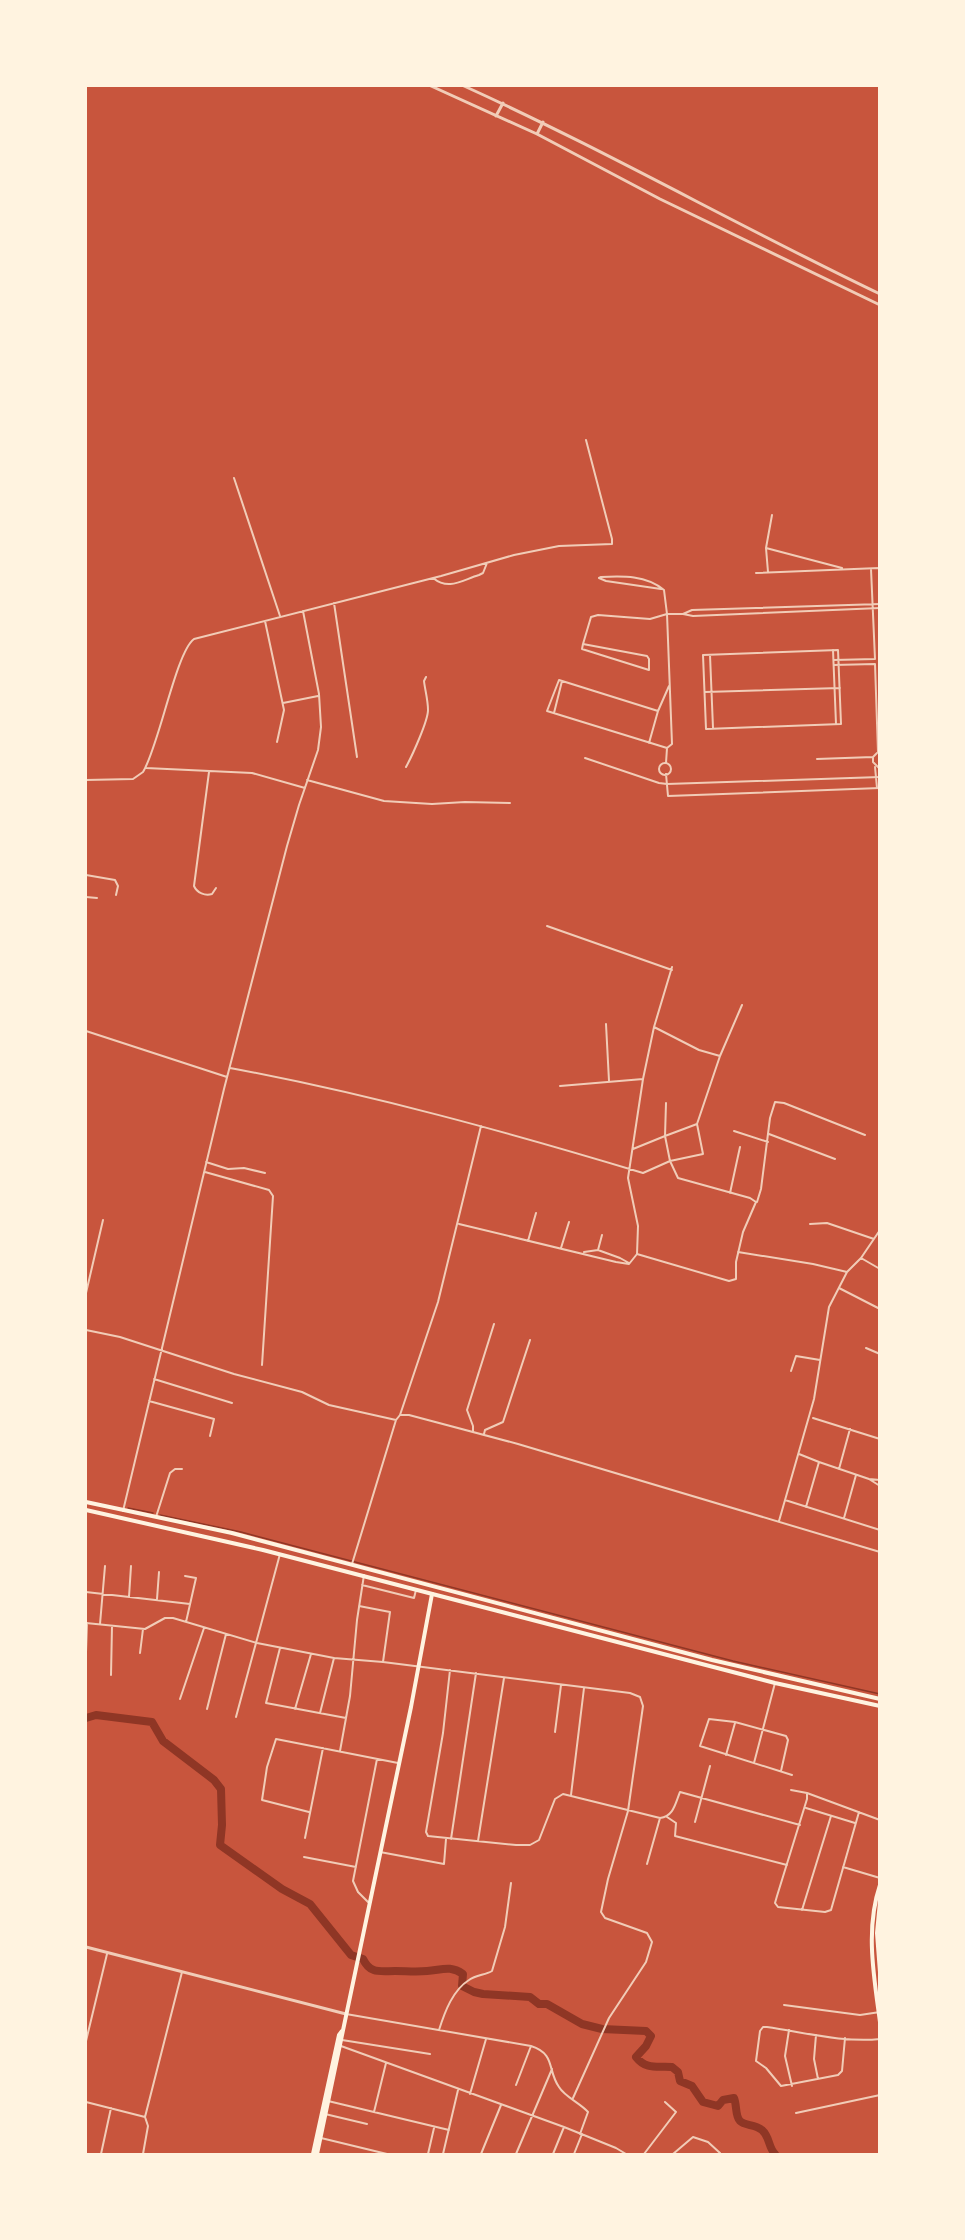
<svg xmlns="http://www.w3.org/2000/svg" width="965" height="2240" viewBox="0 0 965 2240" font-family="'Nunito Sans',sans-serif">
	<rect width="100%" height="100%" fill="#c8553d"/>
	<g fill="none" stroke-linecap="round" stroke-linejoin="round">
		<!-- stream -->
		<path stroke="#8f3625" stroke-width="1.5" d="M 128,1508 L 153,1513
			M 160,1515 L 241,1532 L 733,1661 L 880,1694"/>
		<!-- river -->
		<path stroke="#8f3625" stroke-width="8" d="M 86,1718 L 96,1715 L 152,1722 L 163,1741 L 214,1780 L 221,1789 L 222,1825 L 220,1845 L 282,1889 L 310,1904 L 351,1955 L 363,1959 C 370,1974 380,1971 395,1971 C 406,1971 416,1972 427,1971 C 442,1970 450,1965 463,1974 L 462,1986 L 474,1992 L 483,1994 L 530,1997 L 539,2004 L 547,2004 L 582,2024 L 602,2029 L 646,2031 L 651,2036 L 646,2046 L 636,2057 C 646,2070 657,2066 672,2067 L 678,2072 L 680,2081 L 692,2086 L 703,2102 L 718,2106 L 723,2100 L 734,2098 C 737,2105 735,2116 740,2121 C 745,2126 755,2124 762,2130 C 770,2137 768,2147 775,2154"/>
		<!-- minor -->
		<path stroke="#f1ccb7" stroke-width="2" d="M 234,478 L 280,616
			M 766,548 L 842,568
			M 768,572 L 766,548 L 772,515
			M 756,573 L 879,568 L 880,581
			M 433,578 C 449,591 462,580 479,575 L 483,573 L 487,563
			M 599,578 L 601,577 C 623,576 646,575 664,590 L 667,614 L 672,744 L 667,748 L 547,711 L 559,680 L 658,711
			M 599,578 L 606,581 L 661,589
			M 334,603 L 357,757
			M 683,614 L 693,616 L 880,608
			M 265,621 L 284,710 L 277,742
			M 583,644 L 647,656 L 649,659 L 649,670 L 582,649 L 583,644 L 591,617 L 598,615 L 650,619 L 667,614 L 683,614 L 692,610 L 880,604
			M 833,650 L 836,724
			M 838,650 L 841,724 L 706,729 L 703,655 Z
			M 710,655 L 713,728
			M 834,660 L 875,659 L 871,569
			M 834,665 L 875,664 L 878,752
			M 705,692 L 840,688
			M 283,703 L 318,696
			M 554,713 L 562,681
			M 649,743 L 658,711 L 669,686
			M 877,753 L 873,757 L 873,762 L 880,769
			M 585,758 L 659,783 L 667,784 L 880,777
			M 817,759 L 873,757
			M 666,763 L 667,748
			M659 769a6 6 0 1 1 12 0a6 6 0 1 1-12 0Z
			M 406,767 C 412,756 428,721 428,710 C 428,700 425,690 424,681 L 426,677
			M 875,767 L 877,788
			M 146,768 L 252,773 L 305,788
			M 209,772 L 194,886 C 197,893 205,896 212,894 L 216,888
			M 666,774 L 668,796 L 880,788
			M 86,780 L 133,779 L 143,772 C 159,746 176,652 194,639 L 441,576 L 514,555 L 559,546 L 612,544 L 612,539 L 586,440
			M 307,780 L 384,801 L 432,804 L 465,802 L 510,803
			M 86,875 L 115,880 L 118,886 L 116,895
			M 86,897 L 97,898
			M 547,926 L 672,970
			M 606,1024 L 609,1081
			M 654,1027 L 699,1050 L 720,1056
			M 86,1031 L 227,1077
			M 230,1068 C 370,1094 507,1132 643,1173 L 670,1161 L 703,1154 L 697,1124 L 720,1056 L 742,1005
			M 560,1086 L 643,1079
			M 734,1131 L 768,1142
			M 769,1134 L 835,1159
			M 633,1149 L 665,1136 L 666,1103
			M 206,1162 L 228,1169 L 244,1168 L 265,1173
			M 205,1172 L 269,1190 L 273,1196 L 262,1365
			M 730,1193 L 740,1147
			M 757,1202 L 761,1189 L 770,1118 L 775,1102 L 784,1103 L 865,1135
			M 459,1224 L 616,1262 L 629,1264 L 637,1254 L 638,1226 L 628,1178 L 643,1079 L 654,1027 L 672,967
			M 810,1224 L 827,1223 L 874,1239
			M 528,1241 L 536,1213
			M 561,1248 L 569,1222
			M 598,1250 L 620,1258 L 629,1263
			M 584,1252 L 598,1250 L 602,1235
			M 738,1252 L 813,1264 L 847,1272
			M 637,1254 L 729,1281 L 736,1279 L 736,1262 L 743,1232 L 756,1202 L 750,1198 L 678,1178 L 670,1161 L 665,1136 L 697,1124
			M 861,1258 L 880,1269
			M 839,1288 L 880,1309
			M 86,1293 L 103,1220
			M 86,1330 L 120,1337 L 234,1374 L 302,1392 L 329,1405 L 396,1420
			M 866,1348 L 880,1354
			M 791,1371 L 796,1356 L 820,1360
			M 154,1379 L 232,1403
			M 149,1401 L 214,1419 L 210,1436
			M 400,1415 L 409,1415 L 518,1444 L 880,1552
			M 813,1418 L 880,1439
			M 473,1431 L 473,1426 L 467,1410 L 494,1324
			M 484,1434 L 485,1430 L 503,1422 L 530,1340
			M 799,1454 L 819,1462
			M 839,1469 L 850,1429
			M 869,1479 L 880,1486
			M 785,1500 L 880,1530
			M 806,1507 L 819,1462 L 869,1479 L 880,1480
			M 123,1511 L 224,1089 L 287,846 L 299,805 L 318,750 L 321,727 L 319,694 L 303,611
			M 156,1517 L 170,1473 L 175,1469 L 182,1469
			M 844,1518 L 856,1475
			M 779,1521 L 814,1399 L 829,1307 L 847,1272 L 861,1258 L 880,1230
			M 352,1564 L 396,1420 L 400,1415 L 438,1302 L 481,1126
			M 185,1576 L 196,1578 L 186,1622
			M 362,1585 L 414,1598 L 416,1590
			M 86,1592 L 190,1604
			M 129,1597 L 131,1566
			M 157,1599 L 159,1572
			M 359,1606 L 390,1612 L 383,1662
			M 86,1623 L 145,1629 L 165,1618 L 173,1618 L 257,1643 L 334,1658 L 383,1662 L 630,1693 L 640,1697 L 643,1706 L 628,1811 L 608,1879 L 601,1912 L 605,1918 L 647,1933 L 652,1942 L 646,1962 L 609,2018 L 573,2098
			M 100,1624 L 105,1566
			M 280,1648 L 266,1703 L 346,1718
			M 86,1652 L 87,1623
			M 140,1653 L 143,1629
			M 450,1670 L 443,1733 L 426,1832 L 428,1836 L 516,1845 L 530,1845 L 539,1840 L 555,1799 L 563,1794 L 660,1818 C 674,1816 675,1804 680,1792 L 800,1825
			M 111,1675 L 112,1626
			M 180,1699 L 204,1628
			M 207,1709 L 226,1634
			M 295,1709 L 311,1654
			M 320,1713 L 334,1658
			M 236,1717 L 280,1554
			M 555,1732 L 561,1685
			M 340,1751 L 350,1696 L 357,1620 L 364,1575
			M 726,1755 L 735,1723
			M 754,1763 L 775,1683
			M 781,1771 L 788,1740 L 786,1736 L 735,1722 L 709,1719 L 700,1746 L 792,1775
			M 791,1790 L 807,1793 L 807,1799 L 777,1896 L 775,1903 L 778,1907 L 825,1912 L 831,1910 L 859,1812
			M 807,1793 L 880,1820
			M 571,1795 L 584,1688
			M 806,1808 L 855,1823
			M 309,1812 L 262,1800 L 267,1767 L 276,1739 L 398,1763
			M 667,1817 L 676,1823 L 675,1836 L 787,1865
			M 695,1822 L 710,1766
			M 305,1838 L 323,1748
			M 451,1839 L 476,1673
			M 478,1841 L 504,1678
			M 380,1852 L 444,1864 L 446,1839
			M 304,1857 L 356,1867
			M 647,1864 L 660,1818
			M 843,1867 L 880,1878
			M 368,1902 L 358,1892 L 353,1881 L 377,1759
			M 802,1910 L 831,1816
			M 784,2005 L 860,2015 L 880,2012
			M 346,2014 L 531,2046 C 556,2054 547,2070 559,2087 C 565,2097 580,2103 588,2112 L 580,2134
			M 439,2030 C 445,2011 453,1990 469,1980 C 476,1975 485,1975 492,1971 L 505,1927 L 511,1883
			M 789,2030 L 785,2056 L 792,2086
			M 816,2035 L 814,2059 L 818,2079
			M 845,2038 L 842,2071 L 838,2075 L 781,2086 L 766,2068 L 756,2061 L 760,2031 L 763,2027 L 767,2027 C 803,2032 843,2043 880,2039
			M 342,2040 L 430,2054
			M 86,2041 L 107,1954
			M 341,2046 L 564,2127 L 616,2148 L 626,2154
			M 516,2085 L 531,2046
			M 470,2094 L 486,2039
			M 328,2101 L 449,2130
			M 86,2102 L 145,2117 L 182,1972
			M 374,2112 L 386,2063
			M 796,2113 L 880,2095
			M 325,2114 L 367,2124
			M 321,2138 L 387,2154
			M 101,2154 L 111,2108
			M 143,2154 L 148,2126 L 145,2117
			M 428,2154 L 434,2128
			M 443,2154 L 458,2090
			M 481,2154 L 501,2105
			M 516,2154 L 552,2069
			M 553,2154 L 564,2127
			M 574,2154 L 582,2134
			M 644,2154 L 676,2112 L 665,2102
			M 673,2154 L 693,2137 L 708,2142 L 720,2153"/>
		<!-- tertiary -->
		<path stroke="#f1ccb7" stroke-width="3" d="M 431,86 L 537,134 L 660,199 L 880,305
			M 464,86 C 605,150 740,227 880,294
			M 496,116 L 503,103
			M 537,134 L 543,122
			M 86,1947 L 346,2014"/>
		<!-- secondary -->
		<path stroke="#fff3e0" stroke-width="4" d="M 313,2154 L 339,2035 L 342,2031
			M 317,2154 L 411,1707 L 432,1594"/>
		<!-- primary -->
		<path stroke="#fff3e0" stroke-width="4" d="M 86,1502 L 232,1533 L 712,1660 L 880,1699
			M 86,1510 L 263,1550 L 775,1683 L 880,1706
			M 880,1885 C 865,1929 874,1977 880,2022
			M 880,1902 L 877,1933 L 880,1972"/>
	</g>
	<!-- border -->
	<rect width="965" height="2240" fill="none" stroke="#fff3e0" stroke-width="174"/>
</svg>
